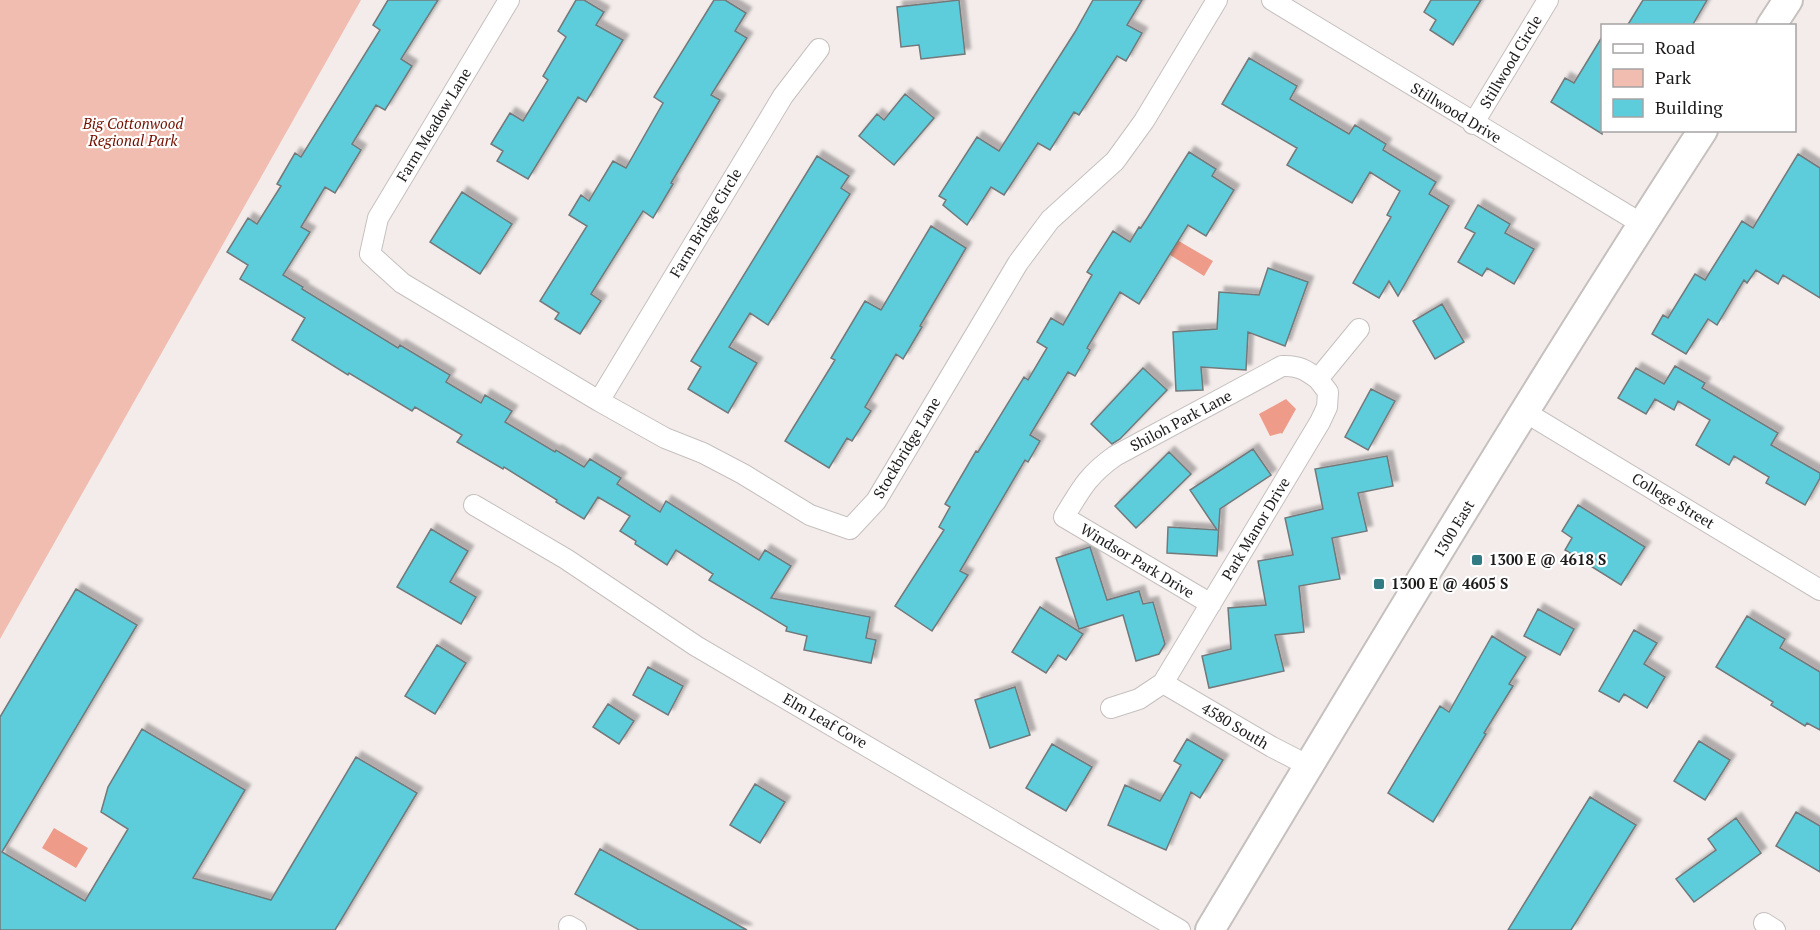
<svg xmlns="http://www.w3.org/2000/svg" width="1820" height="930" viewBox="0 0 1820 930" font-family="'PT Serif',serif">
	<defs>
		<filter id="shadow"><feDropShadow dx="5.5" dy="-5.5" stdDeviation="1.5" flood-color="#0004"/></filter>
	</defs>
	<rect width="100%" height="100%" fill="#f3eceb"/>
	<!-- park -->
	<path fill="#f1bdb1" d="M 0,0 L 361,0 L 0,639 Z"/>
	<!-- water -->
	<path fill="#ee9c89" d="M 1177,240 L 1213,261 L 1204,276 L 1170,255 Z
		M 1286,399 L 1296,409 L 1282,434 L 1281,433 L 1270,436 L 1259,414 Z
		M 54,828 L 88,848 L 76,868 L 42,848 Z"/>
	<!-- building -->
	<path fill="#5dcddc" stroke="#73797a" stroke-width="1.5" filter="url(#shadow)" d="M 388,0 L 438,0 L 401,59 L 412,66 L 385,110 L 376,105 L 352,144 L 361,150 L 335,193 L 325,187 L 301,227 L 310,232 L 283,275 L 303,287 L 302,289 L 398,348 L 400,345 L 450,375 L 446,382 L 481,403 L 485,395 L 512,411 L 505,422 L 555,452 L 556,450 L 584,467 L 590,459 L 621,478 L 617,484 L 660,512 L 666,501 L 759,560 L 765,550 L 791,566 L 771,598 L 870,617 L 866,638 L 876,640 L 871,663 L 804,650 L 807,636 L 786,631 L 787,627 L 709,580 L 713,574 L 676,550 L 667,565 L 635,544 L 636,541 L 620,531 L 630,516 L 598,497 L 584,519 L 556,502 L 557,500 L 504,467 L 503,469 L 457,442 L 462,435 L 415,407 L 412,411 L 349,373 L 348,375 L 292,340 L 305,318 L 240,279 L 248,265 L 227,252 L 248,218 L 257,224 L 281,186 L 277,184 L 295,153 L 301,157 L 380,30 L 373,25 Z
		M 576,0 L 584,0 L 604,12 L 596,25 L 623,40 L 586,102 L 578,97 L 528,179 L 497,161 L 503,151 L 491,144 L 510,113 L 523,121 L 548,80 L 543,76 L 566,37 L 558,31 Z
		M 714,0 L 725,0 L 746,13 L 735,31 L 747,38 L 711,95 L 720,100 L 671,183 L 673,184 L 653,218 L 643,211 L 591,294 L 601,301 L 580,334 L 555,319 L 559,313 L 540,301 L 587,226 L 569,215 L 581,195 L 589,201 L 613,161 L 626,168 L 663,103 L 654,97 Z
		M 959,0 L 965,54 L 921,59 L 919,45 L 901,47 L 897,7 Z
		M 1093,0 L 1142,0 L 1127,25 L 1142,33 L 1126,61 L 1117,56 L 1079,115 L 1074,112 L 1050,150 L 1038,143 L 1004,195 L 991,187 L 967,225 L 943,205 L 946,200 L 939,196 L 977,137 L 999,151 L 1075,32 Z
		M 1431,0 L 1481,0 L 1453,45 L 1430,30 L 1436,20 L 1424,12 Z
		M 1643,0 L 1707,0 L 1692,26 L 1627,26 Z
		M 1602,37 L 1602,134 L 1551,102 L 1565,78 L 1574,83 Z
		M 1249,58 L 1297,86 L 1290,99 L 1349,134 L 1355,125 L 1386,144 L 1383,150 L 1436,182 L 1429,194 L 1449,206 L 1398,296 L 1389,281 L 1379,298 L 1353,283 L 1391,217 L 1387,215 L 1400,191 L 1370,172 L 1352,203 L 1287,165 L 1297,148 L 1222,104 Z
		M 905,94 L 934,118 L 894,165 L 859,136 L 877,114 L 884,120 Z
		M 1189,152 L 1216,169 L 1212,176 L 1234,190 L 1206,236 L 1188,225 L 1139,304 L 1120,292 L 1087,348 L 1090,350 L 1075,376 L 1068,372 L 1030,435 L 1040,441 L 1028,462 L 1025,460 L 960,571 L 968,575 L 932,631 L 895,606 L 944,530 L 939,527 L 950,507 L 945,504 L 976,451 L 978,452 L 1024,377 L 1028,380 L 1047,348 L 1037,342 L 1051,318 L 1063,325 L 1092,275 L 1087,272 L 1113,231 L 1130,242 L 1139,227 L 1141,228 Z
		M 1798,154 L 1820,168 L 1820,298 L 1783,275 L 1778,284 L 1756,270 L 1747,283 L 1744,280 L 1717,325 L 1708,319 L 1686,354 L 1652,334 L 1663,315 L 1668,318 L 1695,274 L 1705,280 L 1742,221 L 1753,228 Z
		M 817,156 L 849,176 L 841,188 L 850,194 L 768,325 L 750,313 L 729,347 L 757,363 L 728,413 L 688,389 L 701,367 L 691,361 Z
		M 462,192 L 512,224 L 480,274 L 430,242 Z
		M 1478,205 L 1510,224 L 1505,233 L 1534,249 L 1514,284 L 1487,268 L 1482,276 L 1458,262 L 1475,233 L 1465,228 Z
		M 931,226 L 966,248 L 920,326 L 922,327 L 903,359 L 896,354 L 865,407 L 871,411 L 852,441 L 847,438 L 829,468 L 785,441 L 835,360 L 831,358 L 865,301 L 881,310 Z
		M 1268,268 L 1308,282 L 1285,346 L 1248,332 L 1246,370 L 1201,367 L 1203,390 L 1176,391 L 1173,332 L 1217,329 L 1219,292 L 1259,295 Z
		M 1442,304 L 1464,342 L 1435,359 L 1413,321 Z
		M 1675,366 L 1705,383 L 1702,388 L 1778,433 L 1771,445 L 1820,473 L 1820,478 L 1805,505 L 1766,483 L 1769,477 L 1734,456 L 1729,465 L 1696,445 L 1710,420 L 1678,401 L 1674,410 L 1655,399 L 1646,414 L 1618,398 L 1636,368 L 1664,384 Z
		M 1143,368 L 1167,390 L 1120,439 L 1112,444 L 1091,424 Z
		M 1371,389 L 1395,401 L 1368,450 L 1345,437 Z
		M 1253,449 L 1271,475 L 1220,509 L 1217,556 L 1167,553 L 1168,527 L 1217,530 L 1190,490 Z
		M 1169,452 L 1191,474 L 1136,528 L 1115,506 Z
		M 1387,456 L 1393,486 L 1358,493 L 1367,531 L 1332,538 L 1340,579 L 1299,586 L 1304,632 L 1275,635 L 1284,671 L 1209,688 L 1202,656 L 1231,649 L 1228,608 L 1266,605 L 1258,561 L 1293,555 L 1285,518 L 1323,509 L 1315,469 Z
		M 1578,505 L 1645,547 L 1621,585 L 1565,550 L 1572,538 L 1562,531 Z
		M 431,529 L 468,551 L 450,582 L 476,597 L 461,624 L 397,587 Z
		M 1090,547 L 1107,600 L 1139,591 L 1143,604 L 1153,602 L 1165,644 L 1159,654 L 1136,661 L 1123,615 L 1079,629 L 1056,558 Z
		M 76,589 L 137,625 L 2,852 L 85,901 L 128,829 L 101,812 L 108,787 L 142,729 L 245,790 L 193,878 L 271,900 L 356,757 L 417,793 L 335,930 L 0,930 L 0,717 Z
		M 1040,607 L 1083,634 L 1066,660 L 1058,655 L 1046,673 L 1012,652 Z
		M 1538,609 L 1574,629 L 1560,655 L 1524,636 Z
		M 1747,616 L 1785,639 L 1780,648 L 1820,672 L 1820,730 L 1807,723 L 1805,726 L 1771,705 L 1773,702 L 1716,667 Z
		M 1634,630 L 1657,643 L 1644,664 L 1665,677 L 1647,708 L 1624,694 L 1619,702 L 1599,691 Z
		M 1492,636 L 1526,657 L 1509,684 L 1513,686 L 1484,733 L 1486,734 L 1433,822 L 1388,793 L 1440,706 L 1449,712 Z
		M 437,645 L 466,663 L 435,714 L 405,696 Z
		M 648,667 L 683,686 L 668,715 L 633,695 Z
		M 1015,687 L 1030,735 L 990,748 L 975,700 Z
		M 608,704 L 634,721 L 619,744 L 593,727 Z
		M 1187,739 L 1223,760 L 1200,798 L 1191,792 L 1166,850 L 1108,825 L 1125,785 L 1160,801 L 1181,765 L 1174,761 Z
		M 1699,741 L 1730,760 L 1705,800 L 1674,781 Z
		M 1052,744 L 1092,767 L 1066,811 L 1026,788 Z
		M 755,784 L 785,802 L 760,843 L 730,825 Z
		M 1590,797 L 1636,825 L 1571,930 L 1508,930 Z
		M 1796,812 L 1820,826 L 1820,872 L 1776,846 Z
		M 1736,818 L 1761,853 L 1694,902 L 1676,879 L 1716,850 L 1708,839 Z
		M 600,849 L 747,930 L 639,930 L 575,894 Z"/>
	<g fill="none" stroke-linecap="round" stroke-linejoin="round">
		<!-- street casing -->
		<g stroke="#c6c0bf" stroke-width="22">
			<path id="street" d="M 509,0 L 378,218 L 370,254 L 402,283 L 599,401 L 665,438 L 703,453 L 743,474 L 810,515 L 850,529 L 876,501 L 1018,263 L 1050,220 L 1115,161 L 1144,121 L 1217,0
				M 1272,0 L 1642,224
				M 1473,124 L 1548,0
				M 599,401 L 783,96 L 819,49
				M 1525,412 L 1820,590
				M 474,505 L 566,559 L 696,646 L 1180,930
				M 1211,604 L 1064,517 C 1081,489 1088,475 1115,456 L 1282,366 C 1298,365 1306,370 1318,379
				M 1163,683 L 1272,747 L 1309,766
				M 1111,708 L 1139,699 L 1163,683 L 1320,422 L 1327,407 L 1328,392 L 1318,379 L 1359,329
				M 1764,923 L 1775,930
				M 569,926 L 576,930"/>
		</g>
		<!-- secondary casing -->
		<g stroke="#c6c0bf" stroke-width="32">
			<path id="secondary" d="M 1771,26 L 1788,0
				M 1210,930 C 1371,662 1532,393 1703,130"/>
		</g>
		<!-- street -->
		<use href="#street" stroke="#fff" stroke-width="20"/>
		<!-- secondary -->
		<use href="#secondary" stroke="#fff" stroke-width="28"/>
	</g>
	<!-- markers -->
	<g fill="#337b84" stroke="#fff" stroke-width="2">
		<rect x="1471" y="554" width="12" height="12" rx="3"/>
		<rect x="1373" y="578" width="12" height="12" rx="3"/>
	</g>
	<g text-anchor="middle" stroke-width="4.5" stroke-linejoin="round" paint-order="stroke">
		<!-- street labels -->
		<g font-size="15" fill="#1d1a1a" stroke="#fff">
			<text transform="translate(1511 62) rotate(-59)" y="5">Stillwood Circle</text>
			<text transform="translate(1456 113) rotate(31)" y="5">Stillwood Drive</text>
			<text transform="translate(434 125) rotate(-59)" y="5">Farm Meadow Lane</text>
			<text transform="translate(706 223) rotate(-59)" y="5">Farm Bridge Circle</text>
			<text transform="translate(1181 421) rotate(-28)" y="5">Shiloh Park Lane</text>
			<text transform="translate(907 448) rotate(-59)" y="5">Stockbridge Lane</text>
			<text transform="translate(1673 501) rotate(31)" y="5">College Street</text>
			<text transform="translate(1256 529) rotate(-59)" y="5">Park Manor Drive</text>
			<text transform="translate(1454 529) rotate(-59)" y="5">1300 East</text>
			<text transform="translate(1137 561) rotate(31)" y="5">Windsor Park Drive</text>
			<text transform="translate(825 721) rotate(30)" y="5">Elm Leaf Cove</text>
			<text transform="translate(1235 726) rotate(31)" y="5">4580 South</text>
		</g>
		<!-- park labels -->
		<g font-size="15" font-style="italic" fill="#731200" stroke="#fff">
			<text x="133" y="129">Big Cottonwood<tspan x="133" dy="17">Regional Park</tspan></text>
		</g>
		<!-- poi labels -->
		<g font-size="15" font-weight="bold" fill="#1d1a1a" stroke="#fff" text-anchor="start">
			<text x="1489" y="565">1300 E @ 4618 S</text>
			<text x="1391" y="589">1300 E @ 4605 S</text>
		</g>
	</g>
	<!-- legend -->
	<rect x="1601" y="24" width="195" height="108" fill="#ffffff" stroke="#a5a3a3" stroke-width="1.5"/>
	<rect x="1613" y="44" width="30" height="9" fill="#ffffff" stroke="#a5a3a3" stroke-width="1.5"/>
	<text x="1655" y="54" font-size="18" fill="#1d1a1a">Road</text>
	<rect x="1613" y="69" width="30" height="18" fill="#f1bdb1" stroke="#a5a3a3" stroke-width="1.5"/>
	<text x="1655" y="84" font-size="18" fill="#1d1a1a">Park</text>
	<rect x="1613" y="99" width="30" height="18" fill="#5dcddc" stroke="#a5a3a3" stroke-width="1.5"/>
	<text x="1655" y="114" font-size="18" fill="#1d1a1a">Building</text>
</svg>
